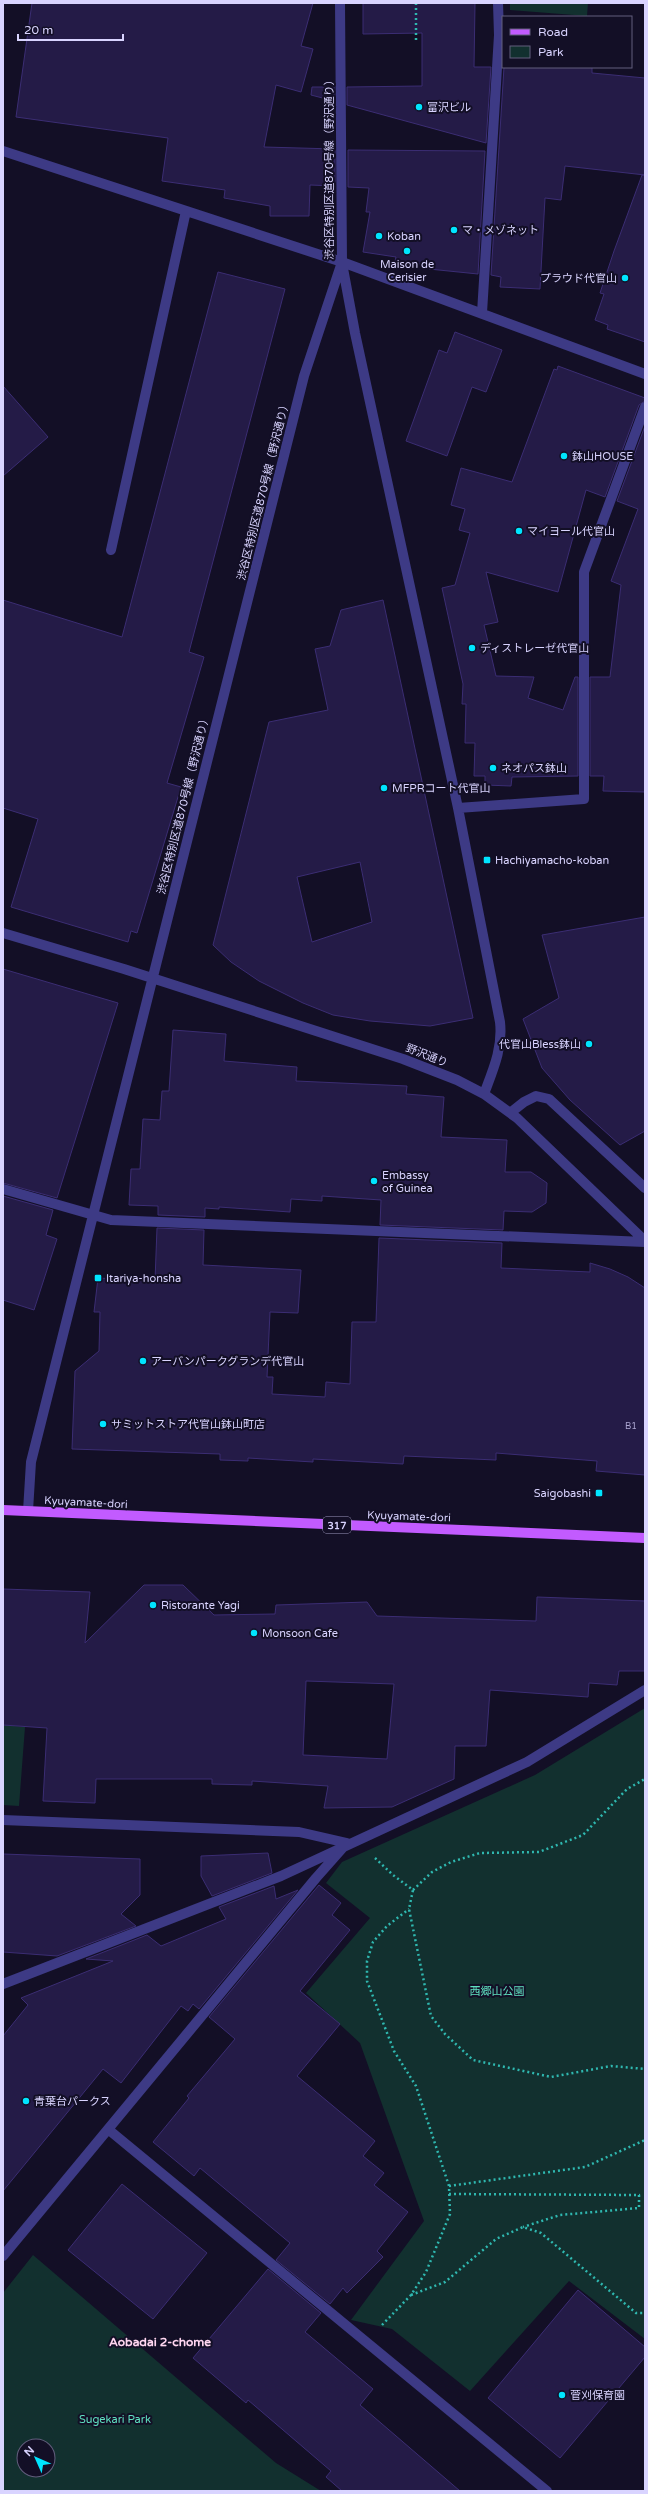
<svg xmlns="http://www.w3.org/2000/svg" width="648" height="2494" viewBox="0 0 648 2494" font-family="'Varela Round','Noto Sans JP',sans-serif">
	<rect width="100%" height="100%" fill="#130f26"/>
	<!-- green -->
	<path fill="#12302f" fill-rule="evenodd" d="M 510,3 L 588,3 L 587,16 L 510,10 Z
		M 645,1708 L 645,2339 L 569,2281 L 470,2391 L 392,2329 L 351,2320 L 424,2221 L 360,2043 L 306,1993 L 370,1918 L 326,1883 L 342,1862 L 535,1775 Z
		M 3,1725 L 25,1727 L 19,1806 L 3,1805 Z
		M 33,2255 L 276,2463 L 321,2491 L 3,2491 L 3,2293 ZM 24,2446 L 48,2446 L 48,2470 L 24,2470 Z"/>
	<!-- building -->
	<path fill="#241b47" stroke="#3b2d73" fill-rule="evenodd" d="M 32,3 L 313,3 L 301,46 L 313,49 L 301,92 L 276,85 L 264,147 L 335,149 L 335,186 L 310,185 L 309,216 L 270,216 L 270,206 L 224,198 L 225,190 L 162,181 L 168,138 L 16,117 Z
		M 363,3 L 475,3 L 474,67 L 491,67 L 486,143 L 347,105 L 347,87 L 422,86 L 422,33 L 363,34 Z
		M 504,67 L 592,67 L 592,73 L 645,78 L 645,175 L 565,166 L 561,200 L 545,198 L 540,289 L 500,287 L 501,277 L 491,275 Z
		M 312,87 L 334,87 L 334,101 L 311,95 Z
		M 348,150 L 485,151 L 478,274 L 429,269 L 429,265 L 395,261 L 396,257 L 363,252 L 370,212 L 366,212 L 369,188 L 348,187 Z
		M 642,175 L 645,175 L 645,342 L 607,329 L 608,325 L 595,320 L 604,294 L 600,293 L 614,251 Z
		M 218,272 L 285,289 L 189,652 L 204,657 L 167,783 L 181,787 L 137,933 L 131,931 L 128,942 L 11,907 L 38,819 L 3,808 L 3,600 L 122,637 Z
		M 455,332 L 502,350 L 486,392 L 472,387 L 447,456 L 406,441 L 439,350 L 447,353 Z
		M 558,366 L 645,398 L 645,401 L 639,405 L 605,497 L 586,490 L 558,592 L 486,572 L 498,622 L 484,625 L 496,676 L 534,677 L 528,698 L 563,710 L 575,677 L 578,677 L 578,776 L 512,777 L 511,786 L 485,785 L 485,776 L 474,776 L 475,743 L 465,743 L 466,704 L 462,704 L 463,684 L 442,588 L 455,585 L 470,533 L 459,530 L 465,509 L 451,505 L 461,468 L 512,482 L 554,369 L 557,370 Z
		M 3,386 L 48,437 L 3,476 Z
		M 645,426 L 645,792 L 603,791 L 604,776 L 590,776 L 590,677 L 610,677 L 621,585 L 611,581 L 638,509 L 617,501 Z
		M 383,600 L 473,1018 L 430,1026 L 370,1021 L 333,1015 L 303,1003 L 259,981 L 231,962 L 213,945 L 269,722 L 328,710 L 315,649 L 330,646 L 341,610 ZM 360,862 L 372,922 L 312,942 L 297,877 Z
		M 645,917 L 645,1131 L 620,1145 L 570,1100 L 542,1068 L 523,1019 L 559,998 L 542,935 Z
		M 3,969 L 118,1003 L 57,1198 L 3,1183 Z
		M 173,1030 L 226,1034 L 224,1061 L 297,1067 L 296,1081 L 407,1086 L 406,1094 L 444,1097 L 441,1137 L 507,1140 L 505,1172 L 531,1172 L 547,1183 L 546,1203 L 532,1212 L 504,1211 L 503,1230 L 380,1225 L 381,1200 L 322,1196 L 322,1201 L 291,1199 L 290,1212 L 219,1207 L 219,1209 L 205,1208 L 205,1217 L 158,1215 L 158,1206 L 129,1205 L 131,1169 L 140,1169 L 143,1119 L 160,1120 L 162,1091 L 169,1091 Z
		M 3,1196 L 53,1210 L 46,1235 L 57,1239 L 34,1310 L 3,1300 Z
		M 157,1228 L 204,1230 L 203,1265 L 301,1270 L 298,1313 L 270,1312 L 267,1377 L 273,1377 L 272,1394 L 325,1397 L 326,1382 L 350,1384 L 352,1322 L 376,1322 L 379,1238 L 502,1243 L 501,1268 L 590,1272 L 590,1263 L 610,1269 L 628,1277 L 645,1288 L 645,1475 L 596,1471 L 597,1461 L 496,1453 L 496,1460 L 404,1456 L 403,1464 L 313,1459 L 313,1462 L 248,1458 L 248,1461 L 220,1460 L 220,1454 L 72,1449 L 75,1371 L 99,1351 L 100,1312 L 94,1312 L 98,1278 L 155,1281 Z
		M 144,1585 L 183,1585 L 214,1615 L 275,1614 L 276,1605 L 367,1602 L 377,1616 L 536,1621 L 537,1597 L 645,1601 L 645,1671 L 619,1671 L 617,1685 L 589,1683 L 588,1697 L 490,1690 L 486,1746 L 455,1746 L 454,1779 L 392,1807 L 324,1808 L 328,1786 L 252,1781 L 252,1785 L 212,1784 L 212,1779 L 96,1779 L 95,1803 L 43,1801 L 47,1728 L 3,1725 L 3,1589 L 90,1592 L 85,1643 ZM 306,1681 L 394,1684 L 387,1759 L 303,1755 Z
		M 268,1853 L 272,1873 L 212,1896 L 201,1876 L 201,1856 Z
		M 3,1854 L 140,1859 L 140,1895 L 121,1914 L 136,1926 L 57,1956 L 3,1952 Z
		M 319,1885 L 341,1903 L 332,1915 L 350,1930 L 300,1991 L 340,2024 L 297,2076 L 375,2141 L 363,2156 L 384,2173 L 374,2185 L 408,2212 L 377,2251 L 383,2257 L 347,2293 L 343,2288 L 330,2304 L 276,2260 L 290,2243 L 200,2168 L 194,2176 L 153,2142 L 189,2098 L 187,2096 L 235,2039 L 209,2017 Z
		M 274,1886 L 276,1899 L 298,1890 L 199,2009 L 193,2004 L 188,2011 L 181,2006 L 121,2083 L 103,2069 L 3,2191 L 3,2036 L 28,2005 L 21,1998 L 113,1961 L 86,1959 L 147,1935 L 161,1946 L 226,1919 L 219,1907 Z
		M 122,2184 L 207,2253 L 153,2319 L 68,2250 Z
		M 268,2269 L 321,2313 L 305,2332 L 373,2389 L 360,2405 L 460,2491 L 342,2491 L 326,2477 L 331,2471 L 248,2400 L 246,2403 L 193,2358 Z
		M 578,2290 L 645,2347 L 645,2357 L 560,2458 L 488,2398 Z"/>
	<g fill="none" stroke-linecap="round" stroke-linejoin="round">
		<!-- path -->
		<path stroke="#2fb8b0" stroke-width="2.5" stroke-dasharray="2 3" stroke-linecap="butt" d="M 416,3 L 416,40
			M 375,1858 L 393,1875 L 413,1890 L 409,1909 L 431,2016 L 445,2034 L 473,2060 L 551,2077 L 611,2066 L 645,2069
			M 413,1890 L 432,1872 L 451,1862 L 480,1853 L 539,1852 L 583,1835 L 627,1789 L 645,1779
			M 449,2186 L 585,2167 L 645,2140
			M 449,2194 L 639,2195 L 639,2208 L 560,2215 L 523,2227
			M 411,2295 L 445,2282 L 496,2239 L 523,2227 L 541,2233 L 636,2313 L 645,2313
			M 382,2325 L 411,2295 L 426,2272 L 450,2214 L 449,2186 L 416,2086 L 394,2051 L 367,1981 L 367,1961 L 373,1942 L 387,1926 L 409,1909"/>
		<!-- minor -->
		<path stroke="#3d3a85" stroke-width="10" d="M 3,151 L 342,262 L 645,374
			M 342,263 L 355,333 L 458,808 L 500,1022 C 503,1048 493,1070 484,1094
			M 482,313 L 499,35 L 498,3
			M 111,550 L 186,211
			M 458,808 L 584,799 L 584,572 L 645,407
			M 3,933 L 124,969 L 403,1059 L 457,1080 L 484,1094 L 517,1118 L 645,1241
			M 510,1113 L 524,1102 L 536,1096 L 549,1099 L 645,1188
			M 3,1189 L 111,1220 L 645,1242
			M 28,1511 L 31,1462 L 304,376 L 342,262 L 340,3
			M 3,1820 L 299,1832 L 347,1843 L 316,1878 L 3,2256
			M 3,1984 L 281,1876 L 527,1762 L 645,1690
			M 109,2130 L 547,2491"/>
		<!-- major -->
		<path stroke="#c25bff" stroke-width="10" d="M 3,1510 L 645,1538"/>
	</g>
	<!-- markers -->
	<g fill="#00e5ff" stroke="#130f26" stroke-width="1.5">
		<circle cx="419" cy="107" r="4"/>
		<circle cx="454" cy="230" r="4"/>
		<circle cx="379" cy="236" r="4"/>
		<circle cx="407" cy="251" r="4"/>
		<circle cx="625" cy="278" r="4"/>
		<circle cx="564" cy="456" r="4"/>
		<circle cx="519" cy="531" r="4"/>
		<circle cx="472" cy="648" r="4"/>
		<circle cx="493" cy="768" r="4"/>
		<circle cx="384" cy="788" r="4"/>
		<rect x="483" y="856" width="8" height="8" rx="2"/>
		<circle cx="589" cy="1044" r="4"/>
		<circle cx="374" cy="1181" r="4"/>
		<rect x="94" y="1274" width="8" height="8" rx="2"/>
		<circle cx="143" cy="1361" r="4"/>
		<circle cx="103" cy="1424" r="4"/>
		<rect x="595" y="1489" width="8" height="8" rx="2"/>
		<circle cx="153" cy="1605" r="4"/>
		<circle cx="254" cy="1633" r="4"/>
		<circle cx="26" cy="2101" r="4"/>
		<circle cx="562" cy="2395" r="4"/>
	</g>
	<g text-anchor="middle" stroke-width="4" stroke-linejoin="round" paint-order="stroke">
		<!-- number labels -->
		<g font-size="9" fill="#aca6d1">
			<text x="631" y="1429">B1</text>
		</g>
		<!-- shield labels -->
		<rect fill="#130f26" stroke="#9e99be" stroke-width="1" x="323" y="1517" width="28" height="16" rx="3"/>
		<g font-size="10" font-weight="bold" fill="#d9d4ff">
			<text x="337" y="1529">317</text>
		</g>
		<!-- poi labels -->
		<g font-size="11" fill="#d9d4ff" stroke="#130f26" text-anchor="start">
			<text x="427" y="111">富沢ビル</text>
			<text x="462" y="234">マ・メゾネット</text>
			<text x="387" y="240">Koban</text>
			<text x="407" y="268" text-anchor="middle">Maison de<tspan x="407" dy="13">Cerisier</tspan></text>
			<text x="617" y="282" text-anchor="end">プラウド代官山</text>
			<text x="572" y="460">鉢山HOUSE</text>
			<text x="527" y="535">マイヨール代官山</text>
			<text x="480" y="652">ディストレーゼ代官山</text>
			<text x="501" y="772">ネオパス鉢山</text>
			<text x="392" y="792">MFPRコート代官山</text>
			<text x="495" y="864">Hachiyamacho-koban</text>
			<text x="581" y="1048" text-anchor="end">代官山Bless鉢山</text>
			<text x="382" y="1179">Embassy<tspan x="382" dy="13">of Guinea</tspan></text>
			<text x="106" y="1282">Itariya-honsha</text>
			<text x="151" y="1365">アーバンパークグランデ代官山</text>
			<text x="111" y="1428">サミットストア代官山鉢山町店</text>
			<text x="591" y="1497" text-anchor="end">Saigobashi</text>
			<text x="161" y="1609">Ristorante Yagi</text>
			<text x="262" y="1637">Monsoon Cafe</text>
			<text x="34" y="2105">青葉台パークス</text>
			<text x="570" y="2399">菅刈保育園</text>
		</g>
		<!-- street labels -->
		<g font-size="11" fill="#d9d4ff" stroke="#130f26">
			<text transform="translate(329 167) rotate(-90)" y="4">渋谷区特別区道870号線（野沢通り）</text>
			<text transform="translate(263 490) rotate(-76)" y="4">渋谷区特別区道870号線（野沢通り）</text>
			<text transform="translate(183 804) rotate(-76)" y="4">渋谷区特別区道870号線（野沢通り）</text>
			<text transform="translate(427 1055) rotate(21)" y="4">野沢通り</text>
			<text transform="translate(86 1502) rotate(3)" y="4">Kyuyamate-dori</text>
			<text transform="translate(409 1516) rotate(2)" y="4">Kyuyamate-dori</text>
		</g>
		<!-- park labels -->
		<g font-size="11" fill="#5fe0c0" stroke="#130f26">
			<text x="497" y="1995">西郷山公園</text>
			<text x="115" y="2423">Sugekari Park</text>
		</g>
		<!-- neighbourhood labels -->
		<g font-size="12" font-weight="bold" fill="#ffd6f0" stroke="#130f26">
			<text x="160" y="2346">Aobadai 2-chome</text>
		</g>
	</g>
	<!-- border -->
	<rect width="648" height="2494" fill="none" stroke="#d9d4ff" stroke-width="8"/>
	<!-- legend -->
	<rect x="502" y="16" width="130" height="52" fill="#130f26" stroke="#625e7d"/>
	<rect x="510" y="29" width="20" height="6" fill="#c25bff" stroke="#625e7d"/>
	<text x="538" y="36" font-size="12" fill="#d9d4ff">Road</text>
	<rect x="510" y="46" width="20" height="12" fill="#12302f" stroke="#625e7d"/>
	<text x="538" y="56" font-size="12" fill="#d9d4ff">Park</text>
	<!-- north arrow -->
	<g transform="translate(36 2458) rotate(315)"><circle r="19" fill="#130f26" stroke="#625e7d"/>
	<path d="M0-3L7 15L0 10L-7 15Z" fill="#00e5ff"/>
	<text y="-6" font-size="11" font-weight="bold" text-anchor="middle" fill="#d9d4ff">N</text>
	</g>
	<!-- scale -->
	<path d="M18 34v6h105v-6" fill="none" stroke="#d9d4ff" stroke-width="2"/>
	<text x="24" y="34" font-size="12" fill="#d9d4ff" stroke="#130f26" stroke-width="3" paint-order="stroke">20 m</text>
</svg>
